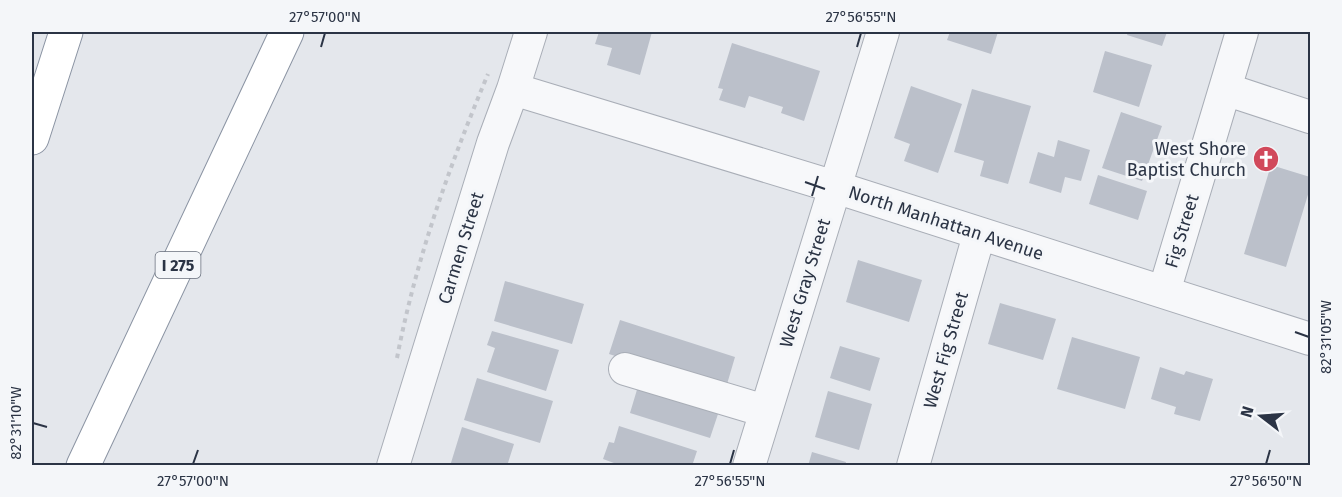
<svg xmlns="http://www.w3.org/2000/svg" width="1342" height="497" viewBox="0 0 1342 497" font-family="'Fira Sans',sans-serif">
	<rect width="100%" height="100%" fill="#e4e7ec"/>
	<!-- building -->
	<path fill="#bbc0ca" d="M 599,32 L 652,32 L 640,75 L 607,65 L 612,48 L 595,44 Z
		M 950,32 L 998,32 L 991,54 L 947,40 Z
		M 1128,32 L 1167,32 L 1162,46 L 1127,35 Z
		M 732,43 L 820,71 L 804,121 L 781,113 L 783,107 L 749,96 L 745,108 L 719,100 L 723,89 L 718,88 Z
		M 1105,51 L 1152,65 L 1139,107 L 1093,92 Z
		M 911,86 L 962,104 L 938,173 L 904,161 L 910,144 L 894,138 Z
		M 972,89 L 1031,106 L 1008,184 L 980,176 L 984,161 L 954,152 Z
		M 1121,112 L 1162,126 L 1142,181 L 1102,168 Z
		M 1058,140 L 1090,150 L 1081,181 L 1065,177 L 1061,193 L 1029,183 L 1038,152 L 1054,157 Z
		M 1271,165 L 1310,177 L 1310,188 L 1286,267 L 1244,254 Z
		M 1098,175 L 1147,191 L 1138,220 L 1089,204 Z
		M 858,260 L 922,280 L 909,322 L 846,302 Z
		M 505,281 L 584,304 L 572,344 L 494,321 Z
		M 1000,303 L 1056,319 L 1043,360 L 988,344 Z
		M 620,320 L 735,357 L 725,391 L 609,354 Z
		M 492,331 L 559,350 L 546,391 L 487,372 L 495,348 L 487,345 Z
		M 1072,337 L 1140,357 L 1125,409 L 1057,389 Z
		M 840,346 L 880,358 L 870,391 L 830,378 Z
		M 1160,367 L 1184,375 L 1186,371 L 1213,379 L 1200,421 L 1174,414 L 1176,407 L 1151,399 Z
		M 477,378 L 553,401 L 540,443 L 464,420 Z
		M 639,383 L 720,408 L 710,438 L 630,413 Z
		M 828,391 L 872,404 L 859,450 L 815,437 Z
		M 619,426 L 697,451 L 692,466 L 622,466 L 603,459 L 609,442 L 614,443 Z
		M 462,427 L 514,444 L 507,466 L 450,466 Z
		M 812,452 L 846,462 L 845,466 L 808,466 Z"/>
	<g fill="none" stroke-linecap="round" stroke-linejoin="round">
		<!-- minor casing -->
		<g stroke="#a9aeb7" stroke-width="34">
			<path id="minor" d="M 513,89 L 835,187 L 1310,339
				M 1225,89 L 1310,117
				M 1164,292 L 1242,32
				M 625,369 L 765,411
				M 393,466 L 493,143 L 513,89 L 531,32
				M 749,466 L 883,32
				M 913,466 L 979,235"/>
		</g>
		<!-- highway casing -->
		<g stroke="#8b94a3" stroke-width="35">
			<path id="highway" d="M 32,138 L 66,32
				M 83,466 L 287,32"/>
		</g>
		<!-- path -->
		<path stroke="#c2c5cb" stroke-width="4" stroke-dasharray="4.5 4.5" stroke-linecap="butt" d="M 397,358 C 416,259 449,167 488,74"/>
		<!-- minor -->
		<use href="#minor" stroke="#f7f8fa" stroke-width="32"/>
		<!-- highway -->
		<use href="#highway" stroke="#fff" stroke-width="33"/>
	</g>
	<!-- ticks -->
	<path fill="none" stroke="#2b3445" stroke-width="2" d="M 321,47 L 325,33M 857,47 L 861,33M 805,182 L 825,189M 812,196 L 818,176M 1295,332 L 1309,337M 33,423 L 47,427M 193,464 L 198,450M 730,464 L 734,450M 1266,464 L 1270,450"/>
	<!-- icons -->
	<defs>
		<g id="church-disc" transform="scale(1.35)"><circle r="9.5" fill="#d1495b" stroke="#f4f6f9"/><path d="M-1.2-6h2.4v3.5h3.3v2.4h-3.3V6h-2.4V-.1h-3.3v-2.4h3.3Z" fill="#fff"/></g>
	</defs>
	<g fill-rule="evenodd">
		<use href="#church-disc" x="1266" y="159"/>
	</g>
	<g text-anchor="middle" stroke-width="6" stroke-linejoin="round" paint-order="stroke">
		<!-- shield labels -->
		<rect fill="#f4f6f9" stroke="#676e7b" stroke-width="1.5" x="155.5" y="252" width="45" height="26" rx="4.5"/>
		<g font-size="16" font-weight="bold" fill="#2b3445">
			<text x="178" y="271">I 275</text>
		</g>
		<!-- poi labels -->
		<g font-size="18" fill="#2b3445" stroke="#f4f6f9" text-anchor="end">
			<text x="1246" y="155">West Shore<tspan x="1246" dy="21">Baptist Church</tspan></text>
		</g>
		<!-- street labels -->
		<g font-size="18" fill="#2b3445" stroke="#f4f6f9">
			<text transform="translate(946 223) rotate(18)" y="6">North Manhattan Avenue</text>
			<text transform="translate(1182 231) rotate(-73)" y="6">Fig Street</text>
			<text transform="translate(461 248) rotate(-73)" y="6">Carmen Street</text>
			<text transform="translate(805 283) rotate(-73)" y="6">West Gray Street</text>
			<text transform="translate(946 350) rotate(-74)" y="6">West Fig Street</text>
		</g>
	</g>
	<!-- border -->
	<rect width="1342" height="497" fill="none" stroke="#f4f6f9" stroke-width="66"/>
	<!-- north arrow -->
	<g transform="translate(1261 416) rotate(287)" stroke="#f4f6f9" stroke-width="4.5" paint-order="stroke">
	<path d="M0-4.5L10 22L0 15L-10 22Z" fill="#2b3445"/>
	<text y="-9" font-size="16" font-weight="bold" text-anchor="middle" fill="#2b3445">N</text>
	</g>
	<rect x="33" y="33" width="1276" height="431" fill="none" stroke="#2b3445" stroke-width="2"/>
	<g font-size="15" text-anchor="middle" fill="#2b3445">
		<text x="325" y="22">27°57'00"N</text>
		<text x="861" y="22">27°56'55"N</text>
		<text transform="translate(1326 337) rotate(-90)" y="5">82°31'05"W</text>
		<text transform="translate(16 423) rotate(-90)" y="5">82°31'10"W</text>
		<text x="193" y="486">27°57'00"N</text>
		<text x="730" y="486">27°56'55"N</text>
		<text x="1266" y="486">27°56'50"N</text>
	</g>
</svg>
